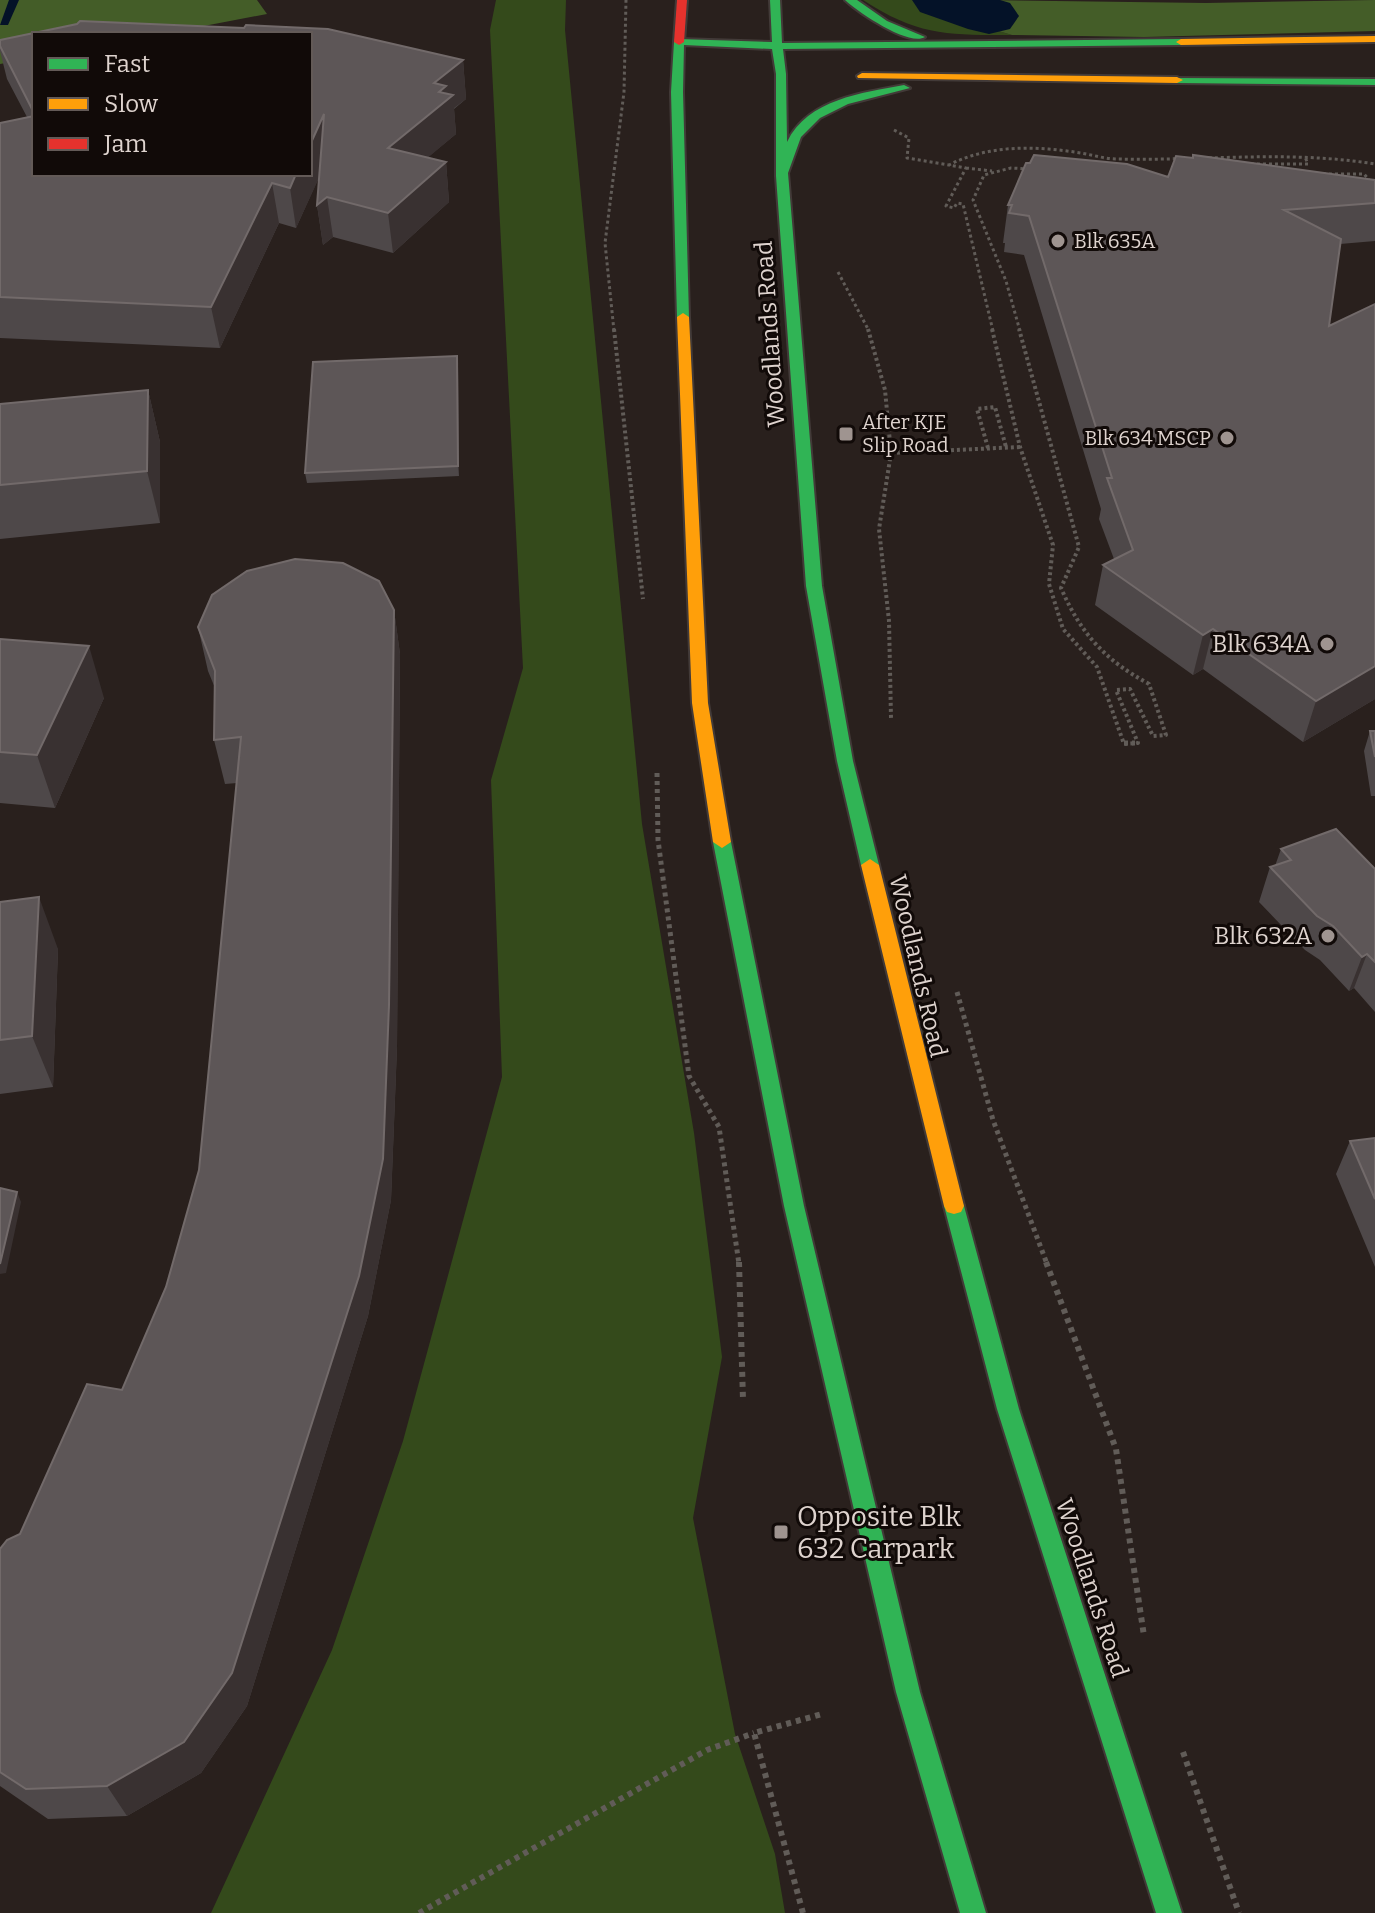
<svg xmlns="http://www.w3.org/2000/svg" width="1375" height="1913" viewBox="0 0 1375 1913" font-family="Bitter,serif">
	<rect width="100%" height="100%" fill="#29201d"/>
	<!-- green -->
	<path fill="#344a1b" d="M 496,0 L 566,0 L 565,30 L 642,824 L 694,1133 L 722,1357 L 693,1518 L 735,1734 L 775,1854 L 785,1913 L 211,1913 L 332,1650 L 403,1441 L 502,1077 L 491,780 L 523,668 L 490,30 Z
		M 863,0 L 981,0 L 975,20 L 985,27 L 1012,35 C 948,35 918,36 863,0 Z"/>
	<!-- forest -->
	<path fill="#445d28" d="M 0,0 L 257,0 L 267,14 L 162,34 L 34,34 L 34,58 L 0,64 Z
		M 981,0 L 1206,3 L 1375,0 L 1375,31 L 1144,37 L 1012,35 L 985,27 L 975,20 Z"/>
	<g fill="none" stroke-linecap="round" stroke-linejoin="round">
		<!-- stream -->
		<path fill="#041228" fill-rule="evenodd" d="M 9,0 L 19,0 L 8,25 L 0,25 Z"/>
		<!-- river -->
		<path fill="#041228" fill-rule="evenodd" d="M 912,0 L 1000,0 L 1010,3 L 1019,16 L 1010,29 L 989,34 L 968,29 L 920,12 Z"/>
		<!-- fast casing -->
		<g stroke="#423a38" stroke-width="4">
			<path id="fast" d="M 770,0 L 780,0 L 782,43 L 1181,39 L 1186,42 L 1181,45 L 783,49 L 786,74 L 787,142 C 808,99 862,93 904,85 L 910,88 L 848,104 L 820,118 L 801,137 L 788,173 L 822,586 L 853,761 L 879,865 L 870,871 L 861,865 L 837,761 L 806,586 L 776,176 L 776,74 L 772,49 L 684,45 L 683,92 L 689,317 L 683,321 L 677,317 L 671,92 L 674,42 L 679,39 L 772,42 Z
				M 845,0 L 857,0 L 887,21 L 925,37 C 909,47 858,12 845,0 Z
				M 1173,78 L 1375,79 L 1375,85 L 1177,83 L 1171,80 Z
				M 722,836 L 731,842 L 804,1206 L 920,1692 L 986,1913 L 960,1913 L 896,1692 L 784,1206 L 713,842 Z
				M 954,1198 L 961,1200 L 964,1206 L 1019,1409 L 1182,1913 L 1156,1913 L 997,1409 L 944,1206 L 947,1200 Z"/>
		</g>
		<!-- slow casing -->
		<g stroke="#423a38" stroke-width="4">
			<path id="slow" d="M 1375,36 L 1375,42 L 1181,45 L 1176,42 L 1181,39 Z
				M 862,73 L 1177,77 L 1183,80 L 1177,83 L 858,78 L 857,76 Z
				M 683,313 L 689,317 L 708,703 L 731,842 L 722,848 L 713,842 L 692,703 L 677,317 Z
				M 870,859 L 879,865 L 964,1206 L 961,1212 L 954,1214 L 947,1212 L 944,1206 L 861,865 Z"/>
		</g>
		<!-- jam casing -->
		<g stroke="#423a38" stroke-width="4">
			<path id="jam" d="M 677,0 L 687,0 L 684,42 L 679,45 L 674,42 Z"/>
		</g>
		<!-- path-far3 -->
		<path stroke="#615c58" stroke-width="3" stroke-dasharray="3 3" stroke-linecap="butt" d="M 894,130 L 909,138 L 907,158 L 949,165
			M 966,168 L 992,171
			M 1323,174 L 1364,174 L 1375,187
			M 838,272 L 869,331
			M 614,331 L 605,243 L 624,92 L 626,0
			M 993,331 L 963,204 L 957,203 L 954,208 L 946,206 L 966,168 L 949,165 C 990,144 1037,146 1081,153 C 1093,155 1105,159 1117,159 C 1204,161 1289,150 1375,164
			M 1020,331 L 1006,281 L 973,200 L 984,175 L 1011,168 L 1030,169"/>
		<!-- path-far2 -->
		<path stroke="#615c58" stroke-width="4" stroke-dasharray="3 3" stroke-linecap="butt" d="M 614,329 L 643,599
			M 868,329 L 885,390 L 891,453 L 879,529 L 889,621 L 891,718
			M 992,329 L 1020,447 L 1053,545 L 1049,584 L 1063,629 L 1097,667 L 1124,744 L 1138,743 L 1116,690 L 1130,689 L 1153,736 L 1166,735 L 1149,684 C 1105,660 1081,634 1061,588 L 1079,547 L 1019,329
			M 988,448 L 977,409 L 995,407 L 1006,447
			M 891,453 L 1020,447"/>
		<!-- path-far1 -->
		<path stroke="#615c58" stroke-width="5" stroke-dasharray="4 4" stroke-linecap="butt" d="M 1124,743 L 1135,743
			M 657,773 L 658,840 L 689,1076 L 719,1127 L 739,1264
			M 957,992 L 993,1120 L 1047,1264"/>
		<!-- path -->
		<path stroke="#615c58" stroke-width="6" stroke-dasharray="5 5" stroke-linecap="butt" d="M 739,1262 L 743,1400
			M 1046,1262 L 1116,1449 L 1144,1636
			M 1183,1752 L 1239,1913
			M 419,1913 L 707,1750 L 754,1733
			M 803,1913 L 754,1733 L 822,1714"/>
		<!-- fast -->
		<use href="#fast" fill="#30b455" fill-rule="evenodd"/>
		<!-- slow -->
		<use href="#slow" fill="#ff9f0a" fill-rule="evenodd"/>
		<!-- jam -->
		<use href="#jam" fill="#e5322d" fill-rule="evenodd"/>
		<!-- path-bridge -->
		<path stroke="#615c58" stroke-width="3" stroke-dasharray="3 3" stroke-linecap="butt" d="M 1251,164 L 1308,164 L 1305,157"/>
	</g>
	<!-- wall -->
	<path fill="#4e4849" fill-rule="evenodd" d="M 80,21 L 244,28 L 246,25 L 328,29 L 463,60 L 466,99 L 454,109 L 456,134 L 428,157 L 446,162 L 449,202 L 393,253 L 333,237 L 323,245 L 317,205 L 319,177 L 296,228 L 279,223 L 220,348 L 0,338 L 0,123 L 27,117 L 7,79 L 0,51 L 0,40 L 77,24 ZM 34,34 L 310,34 L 310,174 L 34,174 Z
		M 1168,177 L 1375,180 L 1375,241 L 1340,244 L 1329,326 L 1375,304 L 1375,699 L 1303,742 L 1203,669 L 1193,675 L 1095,605 L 1103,565 L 1114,559 L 1099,519 L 1101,509 L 1024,255 L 1004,252 L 1005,243 L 1003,243 L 1008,205 Z
		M 458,366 L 459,476 L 307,483 L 305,473 Z
		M 148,390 L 160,442 L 160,523 L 0,539 L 0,404 Z
		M 394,610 L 400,654 L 397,1047 L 391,1200 L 368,1316 L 247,1706 L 201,1773 L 127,1816 L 48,1819 L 0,1786 L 0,1549 L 20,1534 L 122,1390 L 166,1287 L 199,1170 L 237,783 L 225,784 L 214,740 L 215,688 L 208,671 L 198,627 Z
		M 0,639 L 104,698 L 55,808 L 0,803 Z
		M 1370,731 L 1375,731 L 1375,796 L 1371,796 L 1364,751 Z
		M 1281,849 L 1375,869 L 1375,1012 L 1354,988 L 1349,991 L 1320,960 L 1305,950 L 1259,902 L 1270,867 L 1275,866 Z
		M 0,902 L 58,949 L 53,1087 L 0,1094 Z
		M 1375,1138 L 1375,1267 L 1336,1174 L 1350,1141 Z"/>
	<!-- shaded-wall -->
	<path fill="#393131" d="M 463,60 L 466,99 L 454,108 L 456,134 L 393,187 L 388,148 L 434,83 Z
		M 324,114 L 330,154 L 296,228 L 290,188 L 296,174 L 310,174 L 310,145 Z
		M 446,162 L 449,202 L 393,253 L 388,213 Z
		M 272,183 L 279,223 L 220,348 L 211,307 Z
		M 327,197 L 333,237 L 323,245 L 317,205 Z
		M 457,356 L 458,366 L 459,476 L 458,466 Z
		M 148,390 L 160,442 L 160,523 L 147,471 Z
		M 394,610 L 400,654 L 397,1047 L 391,1200 L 368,1316 L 247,1706 L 201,1773 L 127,1816 L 107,1786 Z
		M 1213,629 L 1203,669 L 1193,675 L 1203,635 Z
		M 89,646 L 104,698 L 55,808 L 37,755 Z
		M 1375,666 L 1375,699 L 1303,742 L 1316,701 Z
		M 39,897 L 58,949 L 53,1087 L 32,1036 Z
		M 1367,954 L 1354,988 L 1349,991 L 1362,957 Z
		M 17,1192 L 21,1202 L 6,1273 L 0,1274 L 0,1264 Z"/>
	<!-- building -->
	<path fill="#5d5657" stroke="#726a6a" stroke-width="2" d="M 80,21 L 244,28 L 246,25 L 328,29 L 463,60 L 434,83 L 446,86 L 439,92 L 453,95 L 388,148 L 446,162 L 388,213 L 327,197 L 317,205 L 324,114 L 310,145 L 310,34 L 34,34 L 34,113 L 0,46 L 0,40 L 77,24 Z
		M 34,116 L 34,174 L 296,174 L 290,188 L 272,183 L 211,307 L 0,297 L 0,123 Z
		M 1034,155 L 1127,164 L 1168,177 L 1176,156 L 1193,158 L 1193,155 L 1375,180 L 1375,203 L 1284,210 L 1341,239 L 1329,326 L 1375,304 L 1375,666 L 1316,701 L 1213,629 L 1203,635 L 1103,565 L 1133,550 L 1107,478 L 1112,478 L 1029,216 L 1009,213 L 1012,205 L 1008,205 L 1026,163 L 1030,163 Z
		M 457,356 L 458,466 L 305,473 L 313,362 Z
		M 148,390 L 147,471 L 0,485 L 0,404 Z
		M 295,559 L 343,563 L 379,581 L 394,610 L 389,1005 L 383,1159 L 359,1276 L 232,1673 L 184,1742 L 107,1786 L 26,1789 L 0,1772 L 0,1549 L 7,1540 L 20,1534 L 87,1384 L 122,1390 L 166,1287 L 199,1170 L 241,737 L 214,740 L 215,671 L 198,627 L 212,595 L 247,571 Z
		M 0,639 L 89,646 L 37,755 L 0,752 Z
		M 1370,731 L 1375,731 L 1375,757 Z
		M 1336,829 L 1375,869 L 1375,962 L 1367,954 L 1362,957 L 1333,926 L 1317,916 L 1270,867 L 1291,860 L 1281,849 Z
		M 39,897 L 32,1036 L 0,1040 L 0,902 Z
		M 1375,1138 L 1375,1199 L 1350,1141 Z
		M 0,1188 L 17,1192 L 0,1264 Z"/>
	<!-- markers -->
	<g fill="#9f9490" stroke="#110a08" stroke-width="3">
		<circle cx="1058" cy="241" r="8"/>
		<rect x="838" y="426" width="16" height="16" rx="4"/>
		<circle cx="1227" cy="438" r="8"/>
		<circle cx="1327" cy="644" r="8"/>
		<circle cx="1328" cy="936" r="8"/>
		<rect x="773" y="1524" width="16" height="16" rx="4"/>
	</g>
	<g text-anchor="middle" stroke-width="6" stroke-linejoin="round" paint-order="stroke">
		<!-- far-poi labels -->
		<g font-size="20" fill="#ded3ce" stroke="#110a08" text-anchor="start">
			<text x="1074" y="248">Blk 635A</text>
			<text x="862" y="429">After KJE<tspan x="862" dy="23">Slip Road</tspan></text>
			<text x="1211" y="445" text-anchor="end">Blk 634 MSCP</text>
		</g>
		<!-- street labels -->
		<g font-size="24" fill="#ded3ce" stroke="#110a08">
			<text transform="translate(770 334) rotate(-94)" y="8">Woodlands Road</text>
			<text transform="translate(918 966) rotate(77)" y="8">Woodlands Road</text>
			<text transform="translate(1092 1588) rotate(72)" y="8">Woodlands Road</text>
		</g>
		<!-- poi labels -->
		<g font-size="24" fill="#ded3ce" stroke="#110a08" text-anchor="end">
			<text x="1311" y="652">Blk 634A</text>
			<text x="1312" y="944">Blk 632A</text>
		</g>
		<!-- near-poi labels -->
		<g font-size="28" fill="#ded3ce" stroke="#110a08" text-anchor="start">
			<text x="797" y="1526">Opposite Blk<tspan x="797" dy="32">632 Carpark</tspan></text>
		</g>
	</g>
	<!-- legend -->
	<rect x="32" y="32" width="280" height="144" fill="#110a08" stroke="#635a57" stroke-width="2"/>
	<rect x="48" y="58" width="40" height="12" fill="#30b455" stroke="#635a57" stroke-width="2"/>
	<text x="104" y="72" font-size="24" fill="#ded3ce">Fast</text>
	<rect x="48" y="98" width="40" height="12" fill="#ff9f0a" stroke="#635a57" stroke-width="2"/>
	<text x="104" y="112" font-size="24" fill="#ded3ce">Slow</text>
	<rect x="48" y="138" width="40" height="12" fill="#e5322d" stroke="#635a57" stroke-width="2"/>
	<text x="104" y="152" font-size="24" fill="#ded3ce">Jam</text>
</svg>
